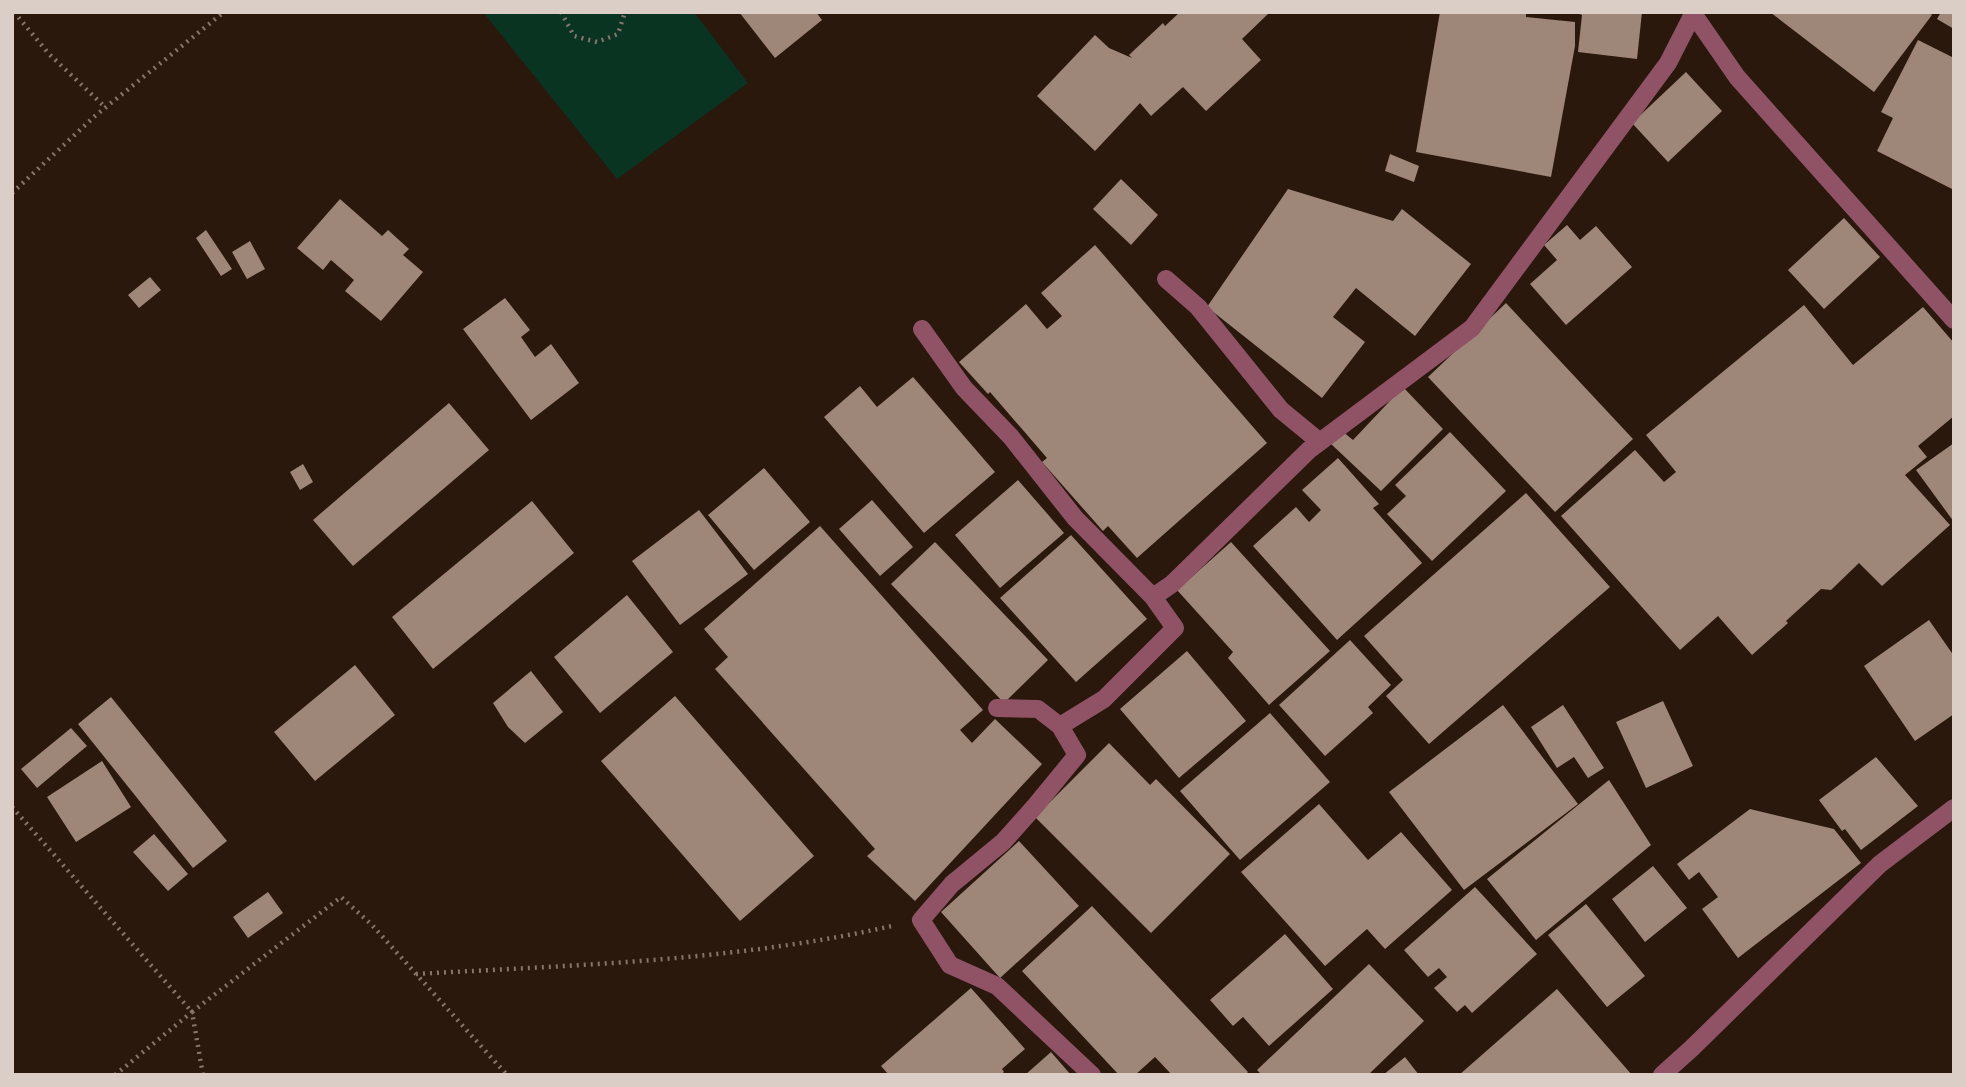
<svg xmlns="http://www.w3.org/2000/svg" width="1966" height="1087" viewBox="0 0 1966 1087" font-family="'Titillium Web',sans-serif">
	<rect width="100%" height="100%" fill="#2a180d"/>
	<!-- green -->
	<path fill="#093421" d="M 483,12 L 694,12 L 748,83 L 617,179 Z"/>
	<!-- building -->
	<path fill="#9e8678" d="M 739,12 L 816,12 L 822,20 L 775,58 Z
		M 1180,12 L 1270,12 L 1242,39 L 1261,60 L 1206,111 L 1183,87 L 1151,116 L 1140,103 L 1095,151 L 1037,96 L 1095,35 L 1109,48 L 1132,58 L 1129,55 L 1163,23 L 1165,26 Z
		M 1440,12 L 1526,12 L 1526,17 L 1575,22 L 1575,46 L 1551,177 L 1416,152 Z
		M 1575,12 L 1642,12 L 1637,59 L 1578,52 L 1582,15 Z
		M 1770,12 L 1929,12 L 1932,15 L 1874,92 Z
		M 1941,12 L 1954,12 L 1954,29 L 1937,19 Z
		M 1918,40 L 1954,58 L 1954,190 L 1877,151 L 1893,118 L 1881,112 Z
		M 1686,72 L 1722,111 L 1668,162 L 1632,123 Z
		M 1390,154 L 1419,166 L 1414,182 L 1385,171 Z
		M 1121,179 L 1158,215 L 1131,245 L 1093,209 Z
		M 1288,189 L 1393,221 L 1402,209 L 1471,264 L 1415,336 L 1356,288 L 1333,317 L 1365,342 L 1322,398 L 1207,307 Z
		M 340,199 L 382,236 L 388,230 L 409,249 L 403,255 L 423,272 L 381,321 L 345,291 L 354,280 L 331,260 L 323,270 L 297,248 Z
		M 1844,218 L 1880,257 L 1824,309 L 1788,270 Z
		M 1567,225 L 1580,240 L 1596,226 L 1632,267 L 1566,325 L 1530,284 L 1557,260 L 1544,245 Z
		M 206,230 L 232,269 L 221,276 L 196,238 Z
		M 250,241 L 265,269 L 247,279 L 232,252 Z
		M 1095,245 L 1267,443 L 1137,558 L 1108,526 L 1103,531 L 1042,462 L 1047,458 L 990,392 L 988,394 L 959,362 L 1026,304 L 1047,329 L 1062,316 L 1041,293 Z
		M 150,277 L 161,290 L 139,308 L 128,295 Z
		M 505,298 L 530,330 L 521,337 L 535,357 L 551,344 L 579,383 L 531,420 L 463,329 Z
		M 1506,303 L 1633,439 L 1555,512 L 1428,377 Z
		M 1804,305 L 1853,365 L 1923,307 L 1954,343 L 1954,416 L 1918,446 L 1927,457 L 1905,475 L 1950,525 L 1882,586 L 1859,563 L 1831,590 L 1821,589 L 1786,621 L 1788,623 L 1752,655 L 1718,616 L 1680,650 L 1561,516 L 1635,450 L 1664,482 L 1676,472 L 1646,435 Z
		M 913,377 L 995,472 L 924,533 L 824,417 L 860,386 L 877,407 Z
		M 1403,387 L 1443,429 L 1381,491 L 1330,443 L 1342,431 L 1353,440 Z
		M 449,403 L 489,450 L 353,566 L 313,520 Z
		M 1450,432 L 1506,491 L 1432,561 L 1387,514 L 1406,496 L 1395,485 Z
		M 1954,443 L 1954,522 L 1916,470 Z
		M 1338,458 L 1379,504 L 1373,508 L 1422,563 L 1337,640 L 1253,546 L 1296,507 L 1309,522 L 1321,510 L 1302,490 Z
		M 303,464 L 313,482 L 300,490 L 290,472 Z
		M 764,468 L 810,522 L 754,570 L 708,515 Z
		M 1018,480 L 1064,533 L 1000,588 L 955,535 Z
		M 1526,493 L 1610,587 L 1429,744 L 1386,696 L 1403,680 L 1364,636 Z
		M 872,500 L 913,547 L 880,576 L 839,529 Z
		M 532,501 L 574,553 L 433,669 L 392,617 Z
		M 699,510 L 748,574 L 680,625 L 632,561 Z
		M 820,526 L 983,710 L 960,730 L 972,743 L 995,719 L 1042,764 L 915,901 L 867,856 L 875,849 L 715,669 L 728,657 L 704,629 Z
		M 1071,535 L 1147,619 L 1076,682 L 1000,598 Z
		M 935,542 L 1048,660 L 1004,703 L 891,584 Z
		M 1231,542 L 1330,651 L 1269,705 L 1228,658 L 1233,652 L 1177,590 Z
		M 627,595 L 673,652 L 600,713 L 554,657 Z
		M 1929,620 L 1954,656 L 1954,714 L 1915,741 L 1864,666 Z
		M 1350,640 L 1391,685 L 1368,707 L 1373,713 L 1325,756 L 1279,705 Z
		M 1187,651 L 1246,721 L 1179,778 L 1120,709 Z
		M 355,665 L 395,715 L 315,781 L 274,732 Z
		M 531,671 L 563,712 L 525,743 L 508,727 L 493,703 Z
		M 675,696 L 814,856 L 740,921 L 601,761 Z
		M 111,697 L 227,841 L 193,868 L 78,724 Z
		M 1663,701 L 1693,766 L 1646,788 L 1616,722 Z
		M 1503,705 L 1578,804 L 1464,890 L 1389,792 Z
		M 1563,705 L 1604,768 L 1588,778 L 1574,757 L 1557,768 L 1531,727 Z
		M 1270,713 L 1330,782 L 1240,860 L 1180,791 Z
		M 71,728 L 87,746 L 37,788 L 21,769 Z
		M 1109,743 L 1150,785 L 1156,779 L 1230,854 L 1151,933 L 1035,817 Z
		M 1876,757 L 1918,806 L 1861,850 L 1845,829 L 1842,831 L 1819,800 Z
		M 102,761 L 131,807 L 76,842 L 47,797 Z
		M 1609,780 L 1651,845 L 1536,940 L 1487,879 Z
		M 1319,804 L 1368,860 L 1401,832 L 1452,890 L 1385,949 L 1367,929 L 1325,966 L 1241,872 Z
		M 1750,809 L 1834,829 L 1861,863 L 1738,958 L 1702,909 L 1718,897 L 1699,872 L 1689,880 L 1677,864 Z
		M 154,834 L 188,874 L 168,891 L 133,852 Z
		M 1019,841 L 1079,906 L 1000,978 L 941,912 Z
		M 1653,866 L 1687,908 L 1645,942 L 1612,899 Z
		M 1475,887 L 1537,954 L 1472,1013 L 1465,1005 L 1457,1012 L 1434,988 L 1447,977 L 1439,968 L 1428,977 L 1404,950 Z
		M 268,892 L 283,913 L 248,938 L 233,917 Z
		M 1586,904 L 1645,976 L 1607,1007 L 1548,935 Z
		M 1092,906 L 1248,1072 L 1245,1075 L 1172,1075 L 1155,1057 L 1135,1075 L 1119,1075 L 1022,971 Z
		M 1285,934 L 1333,989 L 1269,1046 L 1243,1017 L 1233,1026 L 1210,1000 Z
		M 1369,964 L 1424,1021 L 1368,1075 L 1262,1075 L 1257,1070 Z
		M 971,988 L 1025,1049 L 1002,1069 L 1004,1072 L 1001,1075 L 889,1075 L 881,1066 Z
		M 1557,989 L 1632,1075 L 1459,1075 Z
		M 1051,1052 L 1071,1075 L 1025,1075 Z
		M 1405,1057 L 1419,1075 L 1383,1075 Z"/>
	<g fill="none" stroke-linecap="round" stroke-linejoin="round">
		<!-- path -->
		<path stroke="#85756c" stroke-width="4.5" stroke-dasharray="2 5" stroke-linecap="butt" d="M 14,12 L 49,54 L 105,107
			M 561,12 L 574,36 L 597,42 L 618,34 L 625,12
			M 12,193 L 95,116 L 224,12
			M 12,807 L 192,1012 L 341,897 L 372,925 L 507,1075
			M 416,974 C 576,965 736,961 892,926
			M 115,1075 L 192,1012 L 203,1075"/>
		<!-- minor -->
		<path stroke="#905265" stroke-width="18" d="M 1692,12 L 1737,77 L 1954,320
			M 1166,279 L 1198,307 L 1281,410 L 1320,442
			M 922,329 L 964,388 L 1011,437 L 1075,518 L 1153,597 L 1172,584 L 1309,450 L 1472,328 L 1668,63 L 1693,14
			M 997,708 L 1038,709 L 1060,726 L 1104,699 L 1175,628 L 1153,597
			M 1060,726 L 1077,755 L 1036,805 L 1003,842 L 952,884 L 921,920 L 950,965 L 997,986 L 1092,1075
			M 1662,1075 L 1692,1048 L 1880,864 L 1954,808"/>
	</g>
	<!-- border -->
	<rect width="1966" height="1087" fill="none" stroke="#dbcec7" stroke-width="28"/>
</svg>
